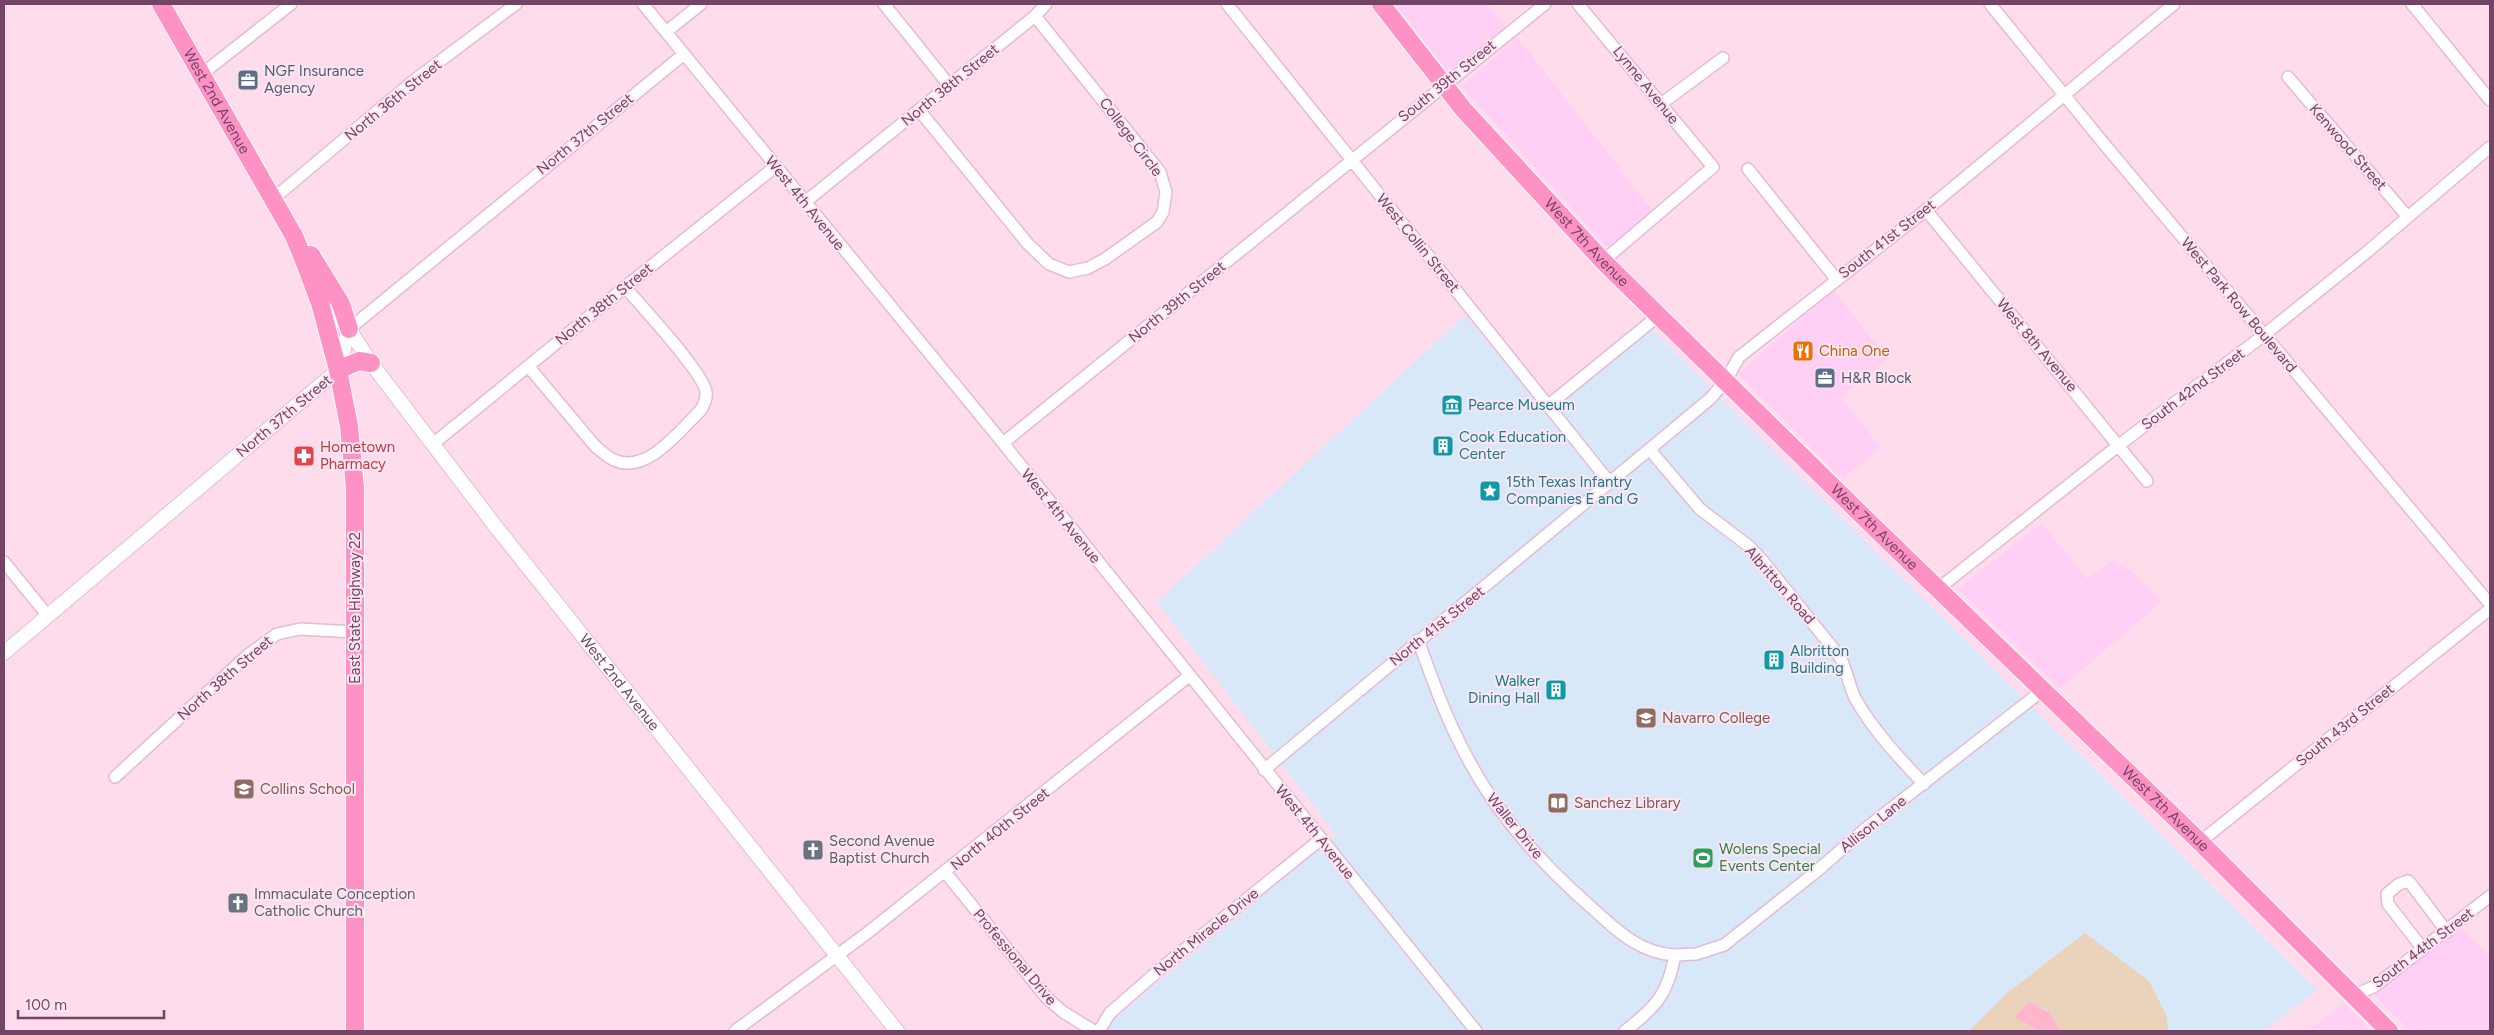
<svg xmlns="http://www.w3.org/2000/svg" width="2494" height="1035" viewBox="0 0 2494 1035" font-family="Figtree,sans-serif">
	<rect width="100%" height="100%" fill="#fedcec"/>
	<!-- commercial -->
	<path fill="#ffcff5" d="M 1396,4 L 1487,4 L 1507,29 L 1450,74 Z
		M 1518,38 L 1653,211 L 1614,246 L 1606,246 L 1461,86 Z
		M 1834,290 L 1887,359 L 1841,397 L 1880,448 L 1843,479 L 1738,374 Z
		M 2042,523 L 2087,579 L 2111,561 L 2132,571 L 2161,602 L 2060,689 L 1958,589 Z
		M 2459,927 L 2490,957 L 2490,1031 L 2411,1031 L 2374,995 Z
		M 2344,1004 L 2371,1031 L 2307,1031 Z"/>
	<!-- education -->
	<path fill="#d9e8f9" d="M 1465,315 L 1543,410 L 1647,325 L 2317,990 L 2264,1031 L 1100,1031 L 1336,835 L 1157,602 Z"/>
	<!-- green -->
	<path fill="#ebd3bb" d="M 2085,933 L 2149,981 L 2167,1016 L 2168,1031 L 2061,1031 L 2050,1013 L 2039,1006 L 2027,1021 L 2037,1031 L 1969,1031 L 2006,994 Z"/>
	<!-- sand -->
	<path fill="#ffb5cc" d="M 2029,1002 L 2050,1013 L 2061,1031 L 2037,1031 C 2028,1023 2022,1023 2015,1017 Z"/>
	<g fill="none" stroke-linecap="round" stroke-linejoin="round">
		<!-- minor casing -->
		<g stroke="#e4bbd4" stroke-width="14">
			<path id="minor" d="M 643,4 L 1003,443 L 1476,1031
				M 884,4 L 949,85
				M 1227,4 L 1610,483
				M 1578,4 L 1713,167 L 1603,261
				M 1990,4 L 2105,145 L 2490,604
				M 2412,4 L 2490,100
				M 666,32 L 701,4
				M 202,74 L 291,4
				M 2288,77 L 2407,216
				M 1661,104 L 1723,58
				M 919,110 L 1028,244 L 1049,264 L 1069,272 L 1088,268 L 1105,259 L 1157,222 L 1163,212 L 1166,192 L 1160,172 L 1035,16
				M 1748,169 L 1836,279
				M 273,199 L 412,82 L 516,4
				M 805,202 L 1035,16 L 1046,4
				M 1926,210 L 2147,481
				M 349,329 L 684,54
				M 528,366 L 595,446 C 601,451 607,457 614,460 C 647,475 680,430 701,410 C 704,404 707,399 706,392 C 704,373 640,305 625,287
				M 1550,404 L 1658,316
				M 1003,443 L 1545,4
				M 433,444 L 625,287 L 775,167
				M 1650,450 L 1700,509 L 1750,547 L 1762,560 L 1840,657 C 1847,670 1849,687 1856,700 C 1874,731 1899,758 1924,784
				M 4,562 L 48,616
				M 1938,589 L 2119,445 L 2264,335 L 2367,252 L 2490,147
				M 1418,640 C 1433,681 1447,721 1468,759 C 1498,816 1543,865 1591,907 C 1615,929 1640,954 1675,955
				M 1264,770 L 1711,398 L 1726,380 L 1739,357 L 1926,210 L 2174,4
				M 115,777 L 248,655 L 277,634 L 300,629 L 355,632
				M 2200,842 L 2490,609
				M 945,872 L 1046,997 L 1063,1012 L 1094,1031
				M 2423,949 L 2388,904 L 2387,894 L 2399,884 L 2408,881 L 2411,884 L 2447,932
				M 2353,996 L 2375,986 L 2490,896
				M 735,1031 L 866,934 L 1189,676
				M 1099,1031 L 1110,1013 L 1164,966 L 1321,839
				M 1625,1031 C 1656,1007 1668,994 1675,955 L 1696,954 L 1724,945 L 1817,871 L 1865,829 L 2043,690"/>
		</g>
		<!-- tertiary casing -->
		<g stroke="#e4bbd4" stroke-width="16">
			<g id="tertiary">
				<path id="s1" d="M 320,303 L 349,329 L 371,363 L 496,527 L 897,1031"/>
				<path d="M 4,653 L 338,370 L 349,329"/>
			</g>
		</g>
		<!-- primary casing -->
		<g stroke="#fff" stroke-width="20">
			<g id="primary">
				<path id="s2" d="M 161,4 L 294,236 L 305,263 L 320,303 L 338,370 L 349,426 L 355,488 L 355,1031"/>
				<path id="s3" d="M 1381,4 L 1463,109 L 1603,261 L 1875,528 L 2200,842 L 2389,1031"/>
				<path d="M 311,255 L 341,304 L 349,329"/>
				<path d="M 338,370 L 359,361 L 371,363"/>
			</g>
		</g>
		<!-- minor -->
		<use href="#minor" stroke="#fff" stroke-width="11"/>
		<!-- tertiary -->
		<use href="#tertiary" stroke="#fff" stroke-width="14"/>
		<!-- primary -->
		<use href="#primary" stroke="#ff92c5" stroke-width="18"/>
	</g>
	<!-- icons -->
	<defs>
		<g id="office-square" transform="scale(1.125)"><rect x="-9" y="-9" width="18" height="18" rx="4" fill="#5c6f8a" stroke="#ffe4f1"/><path d="M-6-3h4V-5.5h4V-3h4V5H-6ZM-1-4.5V-3h2v-1.5ZM-6 0V1H6V0Z" fill="#fff"/></g>
		<g id="restaurant-square" transform="scale(1.125)"><rect x="-9" y="-9" width="18" height="18" rx="4" fill="#e8710a" stroke="#ffe4f1"/><path d="M-5-6h1v4h1v-4h1v4h1v-4h1v5L-1.5 .5V6h-2V.5L-5-1ZM5-6V6H3V1.5H1.5Q1.5-4 5-6Z" fill="#fff"/></g>
		<g id="museum-square" transform="scale(1.125)"><rect x="-9" y="-9" width="18" height="18" rx="4" fill="#0f9aa8" stroke="#ffe4f1"/><path d="M0-6L6-3V-2H-6V-3ZM-5-1h2V3h-2ZM-1-1h2V3h-2ZM3-1h2V3H3ZM-6 4H6V6H-6Z" fill="#fff"/></g>
		<g id="building-square" transform="scale(1.125)"><rect x="-9" y="-9" width="18" height="18" rx="4" fill="#0f9aa8" stroke="#ffe4f1"/><path d="M-4-6H4V6H1V3H-1V6H-4ZM-2.5-4.3h1.7v1.8h-1.7ZM.8-4.3h1.7v1.8H.8ZM-2.5-1h1.7V.8h-1.7ZM.8-1h1.7V.8H.8Z" fill="#fff"/></g>
		<g id="pharmacy-square" transform="scale(1.125)"><rect x="-9" y="-9" width="18" height="18" rx="4" fill="#e0444e" stroke="#ffe4f1"/><path d="M-2-6h4v4h4v4h-4v4h-4v-4h-4v-4h4Z" fill="#fff"/></g>
		<g id="sight-square" transform="scale(1.125)"><rect x="-9" y="-9" width="18" height="18" rx="4" fill="#0f9aa8" stroke="#ffe4f1"/><path d="M0-6L1.8-2.2L6-1.7L2.9 1.2L3.7 5.4L0 3.3L-3.7 5.4L-2.9 1.2L-6-1.7L-1.8-2.2Z" fill="#fff"/></g>
		<g id="university-square" transform="scale(1.125)"><rect x="-9" y="-9" width="18" height="18" rx="4" fill="#8d6e63" stroke="#ffe4f1"/><path d="M0-5L7-2L0 1L-7-2ZM-4 1L0 2.5L4 1V4Q0 6-4 4Z" fill="#fff"/></g>
		<g id="school-square" transform="scale(1.125)"><rect x="-9" y="-9" width="18" height="18" rx="4" fill="#8d6e63" stroke="#ffe4f1"/><path d="M0-5L7-2L0 1L-7-2ZM-4 1L0 2.5L4 1V4Q0 6-4 4Z" fill="#fff"/></g>
		<g id="library-square" transform="scale(1.125)"><rect x="-9" y="-9" width="18" height="18" rx="4" fill="#8d6e63" stroke="#ffe4f1"/><path d="M-6-4Q-3-5.5-.7-3.5V5Q-3 3-6 4ZM6-4Q3-5.5 .7-3.5V5Q3 3 6 4Z" fill="#fff"/></g>
		<g id="church-square" transform="scale(1.125)"><rect x="-9" y="-9" width="18" height="18" rx="4" fill="#6b7280" stroke="#ffe4f1"/><path d="M-1.2-6h2.4v3.5h3.3v2.4h-3.3V6h-2.4V-.1h-3.3v-2.4h3.3Z" fill="#fff"/></g>
		<g id="stadium-square" transform="scale(1.125)"><rect x="-9" y="-9" width="18" height="18" rx="4" fill="#2e9e5b" stroke="#ffe4f1"/><path d="M0-5a6.5 5 0 1 0 0 10a6.5 5 0 1 0 0-10ZM-3.5-1.8h7v3.6h-7Z" fill="#fff"/></g>
	</defs>
	<g fill-rule="evenodd">
		<use href="#office-square" x="248" y="80"/>
		<use href="#restaurant-square" x="1803" y="351"/>
		<use href="#office-square" x="1825" y="378"/>
		<use href="#museum-square" x="1452" y="405"/>
		<use href="#building-square" x="1443" y="446"/>
		<use href="#pharmacy-square" x="304" y="456"/>
		<use href="#sight-square" x="1490" y="491"/>
		<use href="#building-square" x="1774" y="660"/>
		<use href="#building-square" x="1556" y="690"/>
		<use href="#university-square" x="1646" y="718"/>
		<use href="#school-square" x="244" y="789"/>
		<use href="#library-square" x="1558" y="803"/>
		<use href="#church-square" x="813" y="850"/>
		<use href="#stadium-square" x="1703" y="858"/>
		<use href="#church-square" x="238" y="903"/>
	</g>
	<g text-anchor="middle" stroke-width="4" stroke-linejoin="round" paint-order="stroke">
		<!-- service labels -->
		<g font-size="15" fill="#4e5e75" stroke="#ffe4f1" text-anchor="start">
			<text x="264" y="76">NGF Insurance<tspan x="264" dy="17">Agency</tspan></text>
			<text x="1841" y="383">H&amp;R Block</text>
		</g>
		<!-- street labels -->
		<g font-size="15" fill="#744467" stroke="#ffe4f1">
			<text transform="translate(1447 81) rotate(-39)" y="5">South 39th Street</text>
			<text transform="translate(950 85) rotate(-39)" y="5">North 38th Street</text>
			<text transform="translate(1646 85) rotate(51)" y="5">Lynne Avenue</text>
			<text transform="translate(393 100) rotate(-39)" y="5">North 36th Street</text>
			<text dy="5" stroke="none"><textPath href="#s2" startOffset="112">West 2nd Avenue</textPath></text>
			<text transform="translate(585 134) rotate(-39)" y="5">North 37th Street</text>
			<text transform="translate(1131 137) rotate(53)" y="5">College Circle</text>
			<text transform="translate(2348 147) rotate(49)" y="5">Kenwood Street</text>
			<text transform="translate(805 203) rotate(51)" y="5">West 4th Avenue</text>
			<text transform="translate(1887 239) rotate(-38)" y="5">South 41st Street</text>
			<text dy="5" stroke="none"><textPath href="#s3" startOffset="315">West 7th Avenue</textPath></text>
			<text transform="translate(1418 243) rotate(51)" y="5">West Collin Street</text>
			<text transform="translate(1177 302) rotate(-39)" y="5">North 39th Street</text>
			<text transform="translate(604 304) rotate(-39)" y="5">North 38th Street</text>
			<text transform="translate(2239 305) rotate(50)" y="5">West Park Row Boulevard</text>
			<text transform="translate(2037 345) rotate(50)" y="5">West 8th Avenue</text>
			<text transform="translate(2193 389) rotate(-37)" y="5">South 42nd Street</text>
			<text transform="translate(284 416) rotate(-40)" y="5">North 37th Street</text>
			<text transform="translate(1061 516) rotate(51)" y="5">West 4th Avenue</text>
			<text dy="5" stroke="none"><textPath href="#s3" startOffset="720">West 7th Avenue</textPath></text>
			<text transform="translate(1780 585) rotate(49)" y="5">Albritton Road</text>
			<text transform="translate(355 608) rotate(-90)" y="5">East State Highway 22</text>
			<text transform="translate(1437 626) rotate(-39)" y="5">North 41st Street</text>
			<text transform="translate(225 678) rotate(-41)" y="5">North 38th Street</text>
			<text dy="5" stroke="none"><textPath href="#s1" startOffset="484">West 2nd Avenue</textPath></text>
			<text transform="translate(2345 725) rotate(-39)" y="5">South 43rd Street</text>
			<text dy="5" stroke="none"><textPath href="#s3" startOffset="1125">West 7th Avenue</textPath></text>
			<text transform="translate(1873 824) rotate(-39)" y="5">Allison Lane</text>
			<text transform="translate(1515 826) rotate(51)" y="5">Waller Drive</text>
			<text transform="translate(1000 829) rotate(-39)" y="5">North 40th Street</text>
			<text transform="translate(1315 832) rotate(51)" y="5">West 4th Avenue</text>
			<text transform="translate(1206 932) rotate(-39)" y="5">North Miracle Drive</text>
			<text transform="translate(2423 948) rotate(-37)" y="5">South 44th Street</text>
			<text transform="translate(1015 957) rotate(50)" y="5">Professional Drive</text>
		</g>
		<!-- food labels -->
		<g font-size="15" fill="#c56008" stroke="#ffe4f1" text-anchor="start">
			<text x="1819" y="356">China One</text>
		</g>
		<!-- culture labels -->
		<g font-size="15" fill="#0d838f" stroke="#ffe4f1" text-anchor="start">
			<text x="1468" y="410">Pearce Museum</text>
			<text x="1459" y="442">Cook Education<tspan x="1459" dy="17">Center</tspan></text>
			<text x="1506" y="487">15th Texas Infantry<tspan x="1506" dy="17">Companies E and G</tspan></text>
			<text x="1790" y="656">Albritton<tspan x="1790" dy="17">Building</tspan></text>
			<text x="1540" y="686" text-anchor="end">Walker<tspan x="1540" dy="17">Dining Hall</tspan></text>
		</g>
		<!-- health labels -->
		<g font-size="15" fill="#be3a42" stroke="#ffe4f1" text-anchor="start">
			<text x="320" y="452">Hometown<tspan x="320" dy="17">Pharmacy</tspan></text>
		</g>
		<!-- education labels -->
		<g font-size="15" fill="#785e54" stroke="#ffe4f1" text-anchor="start">
			<text x="1662" y="723">Navarro College</text>
			<text x="260" y="794">Collins School</text>
			<text x="1574" y="808">Sanchez Library</text>
		</g>
		<!-- worship labels -->
		<g font-size="15" fill="#5b616d" stroke="#ffe4f1" text-anchor="start">
			<text x="829" y="846">Second Avenue<tspan x="829" dy="17">Baptist Church</tspan></text>
			<text x="254" y="899">Immaculate Conception<tspan x="254" dy="17">Catholic Church</tspan></text>
		</g>
		<!-- leisure labels -->
		<g font-size="15" fill="#27864d" stroke="#ffe4f1" text-anchor="start">
			<text x="1719" y="854">Wolens Special<tspan x="1719" dy="17">Events Center</tspan></text>
		</g>
	</g>
	<!-- border -->
	<rect width="2494" height="1035" fill="none" stroke="#744467" stroke-width="10"/>
	<!-- scale -->
	<path d="M18 1010v8h146v-8" fill="none" stroke="#744467" stroke-width="2.5"/>
	<text x="25" y="1010" font-size="15" fill="#744467" stroke="#ffe4f1" stroke-width="4" paint-order="stroke">100 m</text>
</svg>
